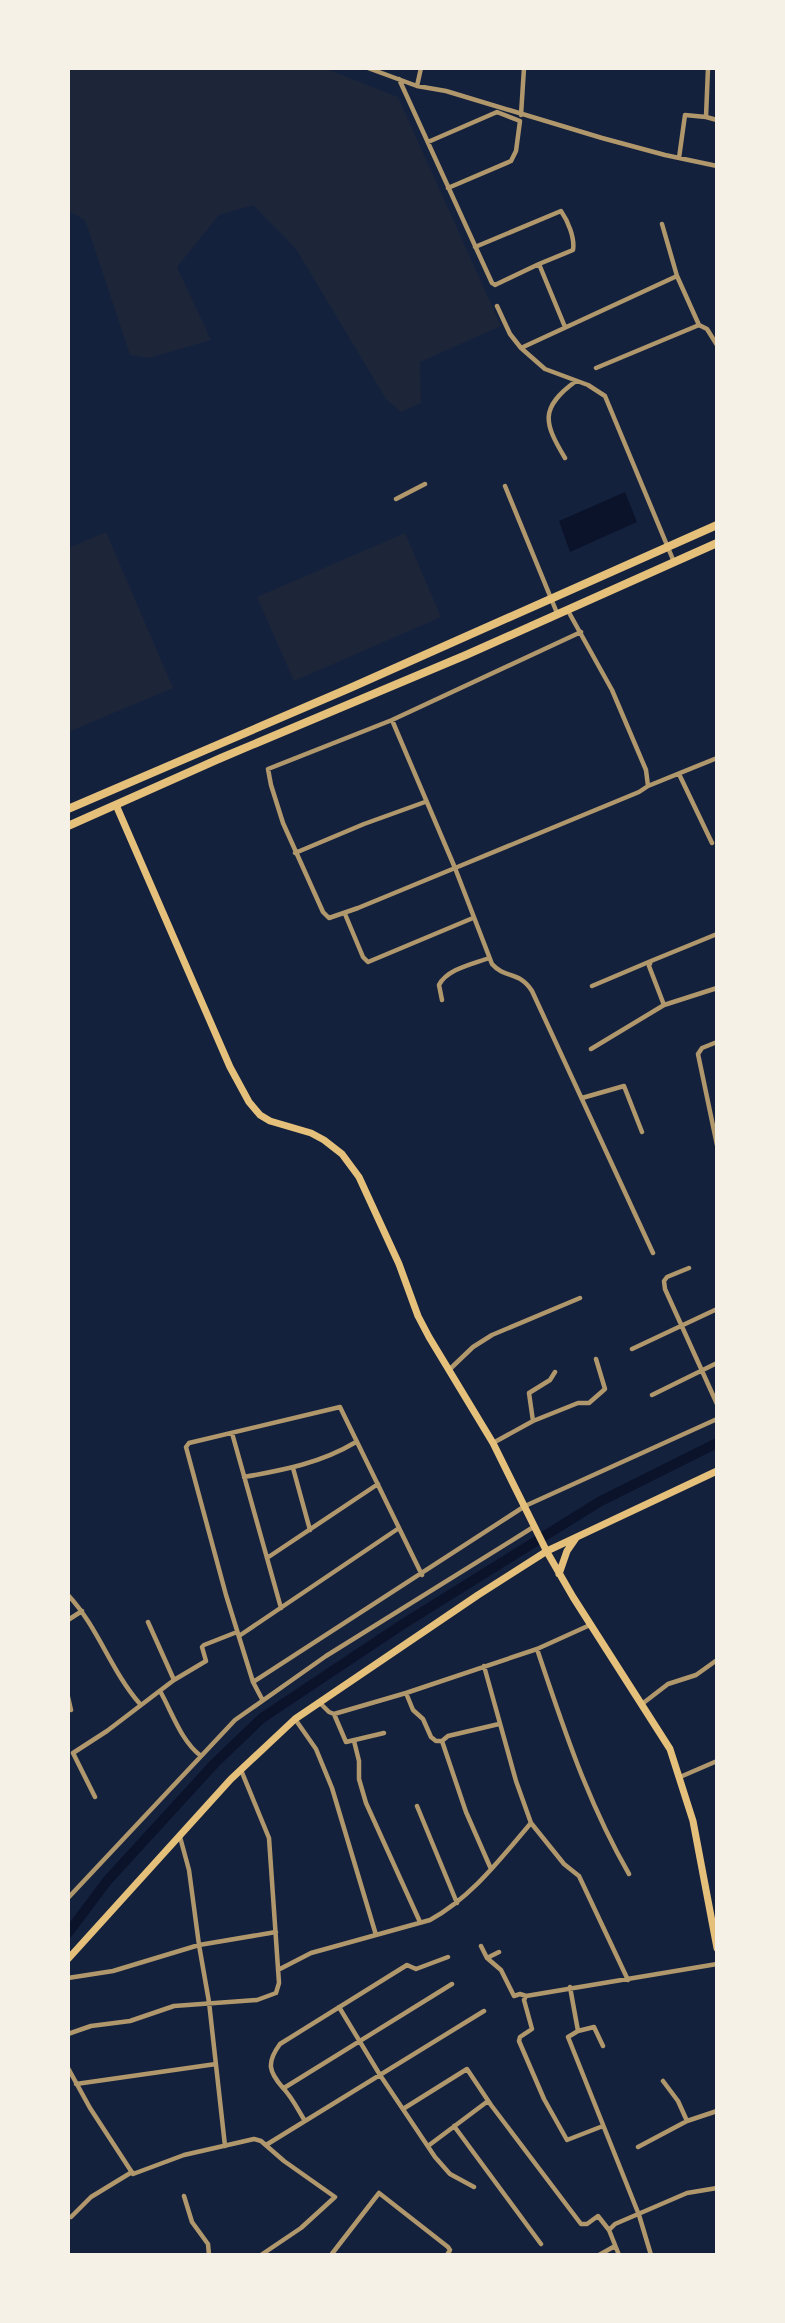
<svg xmlns="http://www.w3.org/2000/svg" width="785" height="2323" viewBox="0 0 785 2323" font-family="'Noto Serif',serif">
	<rect width="100%" height="100%" fill="#14213d"/>
	<!-- green -->
	<path fill="#1d2539" d="M 68,68 L 324,68 L 398,97 L 501,326 L 420,362 L 421,403 L 401,412 L 386,399 L 296,249 L 253,205 L 219,215 L 177,267 L 211,340 L 149,358 L 130,355 L 85,220 L 68,211 Z
		M 106,532 L 173,688 L 68,732 L 68,548 Z
		M 405,533 L 441,617 L 294,681 L 257,597 Z"/>
	<!-- water -->
	<path fill="#0b132b" d="M 625,492 L 637,522 L 570,552 L 559,521 Z"/>
	<g fill="none" stroke-linecap="round" stroke-linejoin="round">
		<!-- canal -->
		<path stroke="#0b132b" stroke-width="10" d="M 68,1933 L 107,1881 L 215,1763 L 262,1718 L 400,1626 L 599,1502 L 717,1443"/>
		<!-- minor -->
		<path stroke="#b1986c" stroke-width="4.5" d="M 368,68 L 417,86 L 446,91 L 602,138 L 665,155 L 717,166
			M 708,68 L 706,117 L 717,120
			M 399,79 L 492,283 L 495,285 L 539,264 L 565,327
			M 417,86 L 421,68
			M 521,115 L 524,68
			M 428,142 L 497,112 L 520,121 L 516,151 L 511,161 L 448,188
			M 679,158 L 685,115 L 706,117
			M 662,224 L 677,276 L 699,325
			M 475,247 L 561,211 C 568,221 575,238 573,250 L 539,264
			M 497,306 L 510,334 L 521,348
			M 596,368 L 699,325 L 707,329 L 717,345
			M 565,458 C 544,423 539,408 576,381
			M 505,486 L 557,613
			M 396,499 L 425,484
			M 674,562 L 605,396 L 588,385 L 545,369 L 521,348 L 677,276
			M 567,609 L 612,690 L 646,770 L 648,786 L 639,792 L 455,868 L 492,964 C 505,979 520,971 532,991 L 653,1253
			M 392,720 L 455,868 L 358,908 L 329,918 L 323,912 L 283,823 L 271,785 L 268,769 L 392,720 L 581,632
			M 679,774 L 712,843
			M 648,786 L 717,758
			M 295,853 L 364,824 L 425,802
			M 345,914 L 363,957 L 368,962 L 473,918
			M 592,986 L 651,961
			M 442,1000 L 439,985 C 447,969 473,964 489,958
			M 664,1005 L 717,988
			M 717,1042 L 702,1048 L 698,1054 L 717,1145
			M 591,1049 L 664,1005 L 649,966 L 651,961 L 717,934
			M 582,1098 L 624,1086 L 642,1132
			M 689,1268 L 667,1277 L 664,1281 L 665,1289 L 717,1404
			M 632,1349 L 717,1309
			M 450,1369 L 473,1347 L 492,1335 L 580,1298
			M 652,1395 L 717,1363
			M 533,1421 L 529,1393 L 550,1380 L 555,1372
			M 232,1433 L 281,1608
			M 493,1443 L 533,1421 L 578,1403 L 589,1403 L 605,1389 L 596,1359
			M 293,1468 L 310,1530
			M 244,1477 C 284,1470 321,1463 356,1442
			M 267,1558 L 378,1484
			M 68,1595 C 98,1627 111,1671 140,1704
			M 68,1620 L 82,1611
			M 148,1622 L 174,1680
			M 239,1636 L 399,1528
			M 537,1649 C 563,1727 588,1803 629,1874
			M 484,1666 L 516,1781 L 531,1823 L 564,1864 L 579,1876 L 628,1980
			M 253,1682 L 226,1595 L 186,1447 L 189,1443 L 340,1407 L 422,1575
			M 160,1691 C 172,1712 181,1741 201,1756
			M 406,1693 L 413,1710 L 423,1719 L 431,1737 L 436,1741 L 442,1741 L 466,1812 L 491,1869
			M 68,1697 L 71,1710
			M 262,1699 L 253,1682 L 525,1506 L 717,1419
			M 320,1703 L 329,1712 L 334,1714 L 406,1693 L 537,1649 L 590,1625
			M 642,1704 L 668,1684 L 696,1675 L 717,1660
			M 334,1714 L 346,1742 L 384,1733
			M 295,1719 L 316,1749 L 332,1788 L 376,1935
			M 354,1741 L 359,1761 L 359,1779 L 366,1803 L 420,1922
			M 442,1741 L 448,1736 L 499,1724
			M 680,1777 L 717,1761
			M 95,1797 L 73,1753 L 107,1731 L 174,1680 L 206,1661 L 202,1647 L 204,1645 L 237,1632
			M 417,1806 L 457,1903
			M 180,1837 L 189,1870 L 199,1945 L 209,2002 L 225,2146
			M 68,1898 L 235,1720 L 326,1656 L 535,1526
			M 481,1946 L 487,1958 L 501,1970 L 514,1996 L 520,1994 L 526,1996
			M 487,1958 L 499,1952
			M 278,1970 L 311,1953 L 430,1920 C 472,1897 501,1858 531,1823
			M 68,1978 L 113,1971 L 199,1945 L 276,1932
			M 570,1987 L 578,2031
			M 339,2007 L 380,2075 L 435,2157 L 450,2174 L 474,2187
			M 68,2034 L 91,2026 L 130,2021 L 174,2006 L 257,2000 L 276,1993 L 279,1983 L 269,1838 L 241,1770
			M 603,2046 L 594,2027 L 578,2031 L 568,2037 L 639,2215 L 651,2255
			M 68,2068 L 90,2108 L 133,2174 L 184,2155 L 254,2139 L 261,2141 L 284,2161 L 335,2197 L 301,2228 L 261,2255
			M 663,2081 L 678,2101 L 687,2121
			M 76,2084 L 216,2064
			M 284,2088 L 452,1984
			M 403,2109 L 467,2069 L 491,2105 L 581,2224 L 587,2224 L 598,2216 L 609,2230 L 619,2255
			M 305,2121 C 298,2110 292,2097 283,2088 C 269,2072 266,2063 280,2044 L 407,1965 L 416,1969 L 448,1957
			M 454,2126 L 541,2244
			M 603,2126 L 567,2140 L 544,2099 L 519,2041 L 520,2037 L 532,2029 L 524,2000 L 526,1996 L 717,1964
			M 266,2145 L 484,2011
			M 428,2146 L 488,2101
			M 638,2147 L 687,2121 L 717,2111
			M 184,2196 L 192,2222 L 208,2244 L 209,2255
			M 71,2217 L 91,2197 L 132,2172
			M 609,2230 L 615,2224 L 687,2193 L 717,2188
			M 331,2255 L 379,2193 L 448,2247 L 450,2250 L 447,2255
			M 599,2255 L 615,2246"/>
		<!-- secondary -->
		<path stroke="#e5c07b" stroke-width="7" d="M 116,805 L 230,1067 L 249,1102 L 260,1115 L 270,1121 L 311,1133 L 324,1140 L 342,1154 L 359,1177 L 399,1264 L 418,1316 L 429,1337 L 493,1443 L 547,1552 L 573,1597 L 670,1749 L 693,1821 L 717,1948
			M 559,1574 L 567,1551 L 576,1538
			M 68,1959 L 231,1779 L 295,1719 L 478,1595 L 547,1551 L 717,1471"/>
		<!-- trunk -->
		<path stroke="#e5c07b" stroke-width="8" d="M 68,809 L 350,688 L 717,525
			M 68,826 L 221,758 L 466,655 L 717,543"/>
	</g>
	<!-- border -->
	<rect width="785" height="2323" fill="none" stroke="#f6f1e7" stroke-width="140"/>
</svg>
